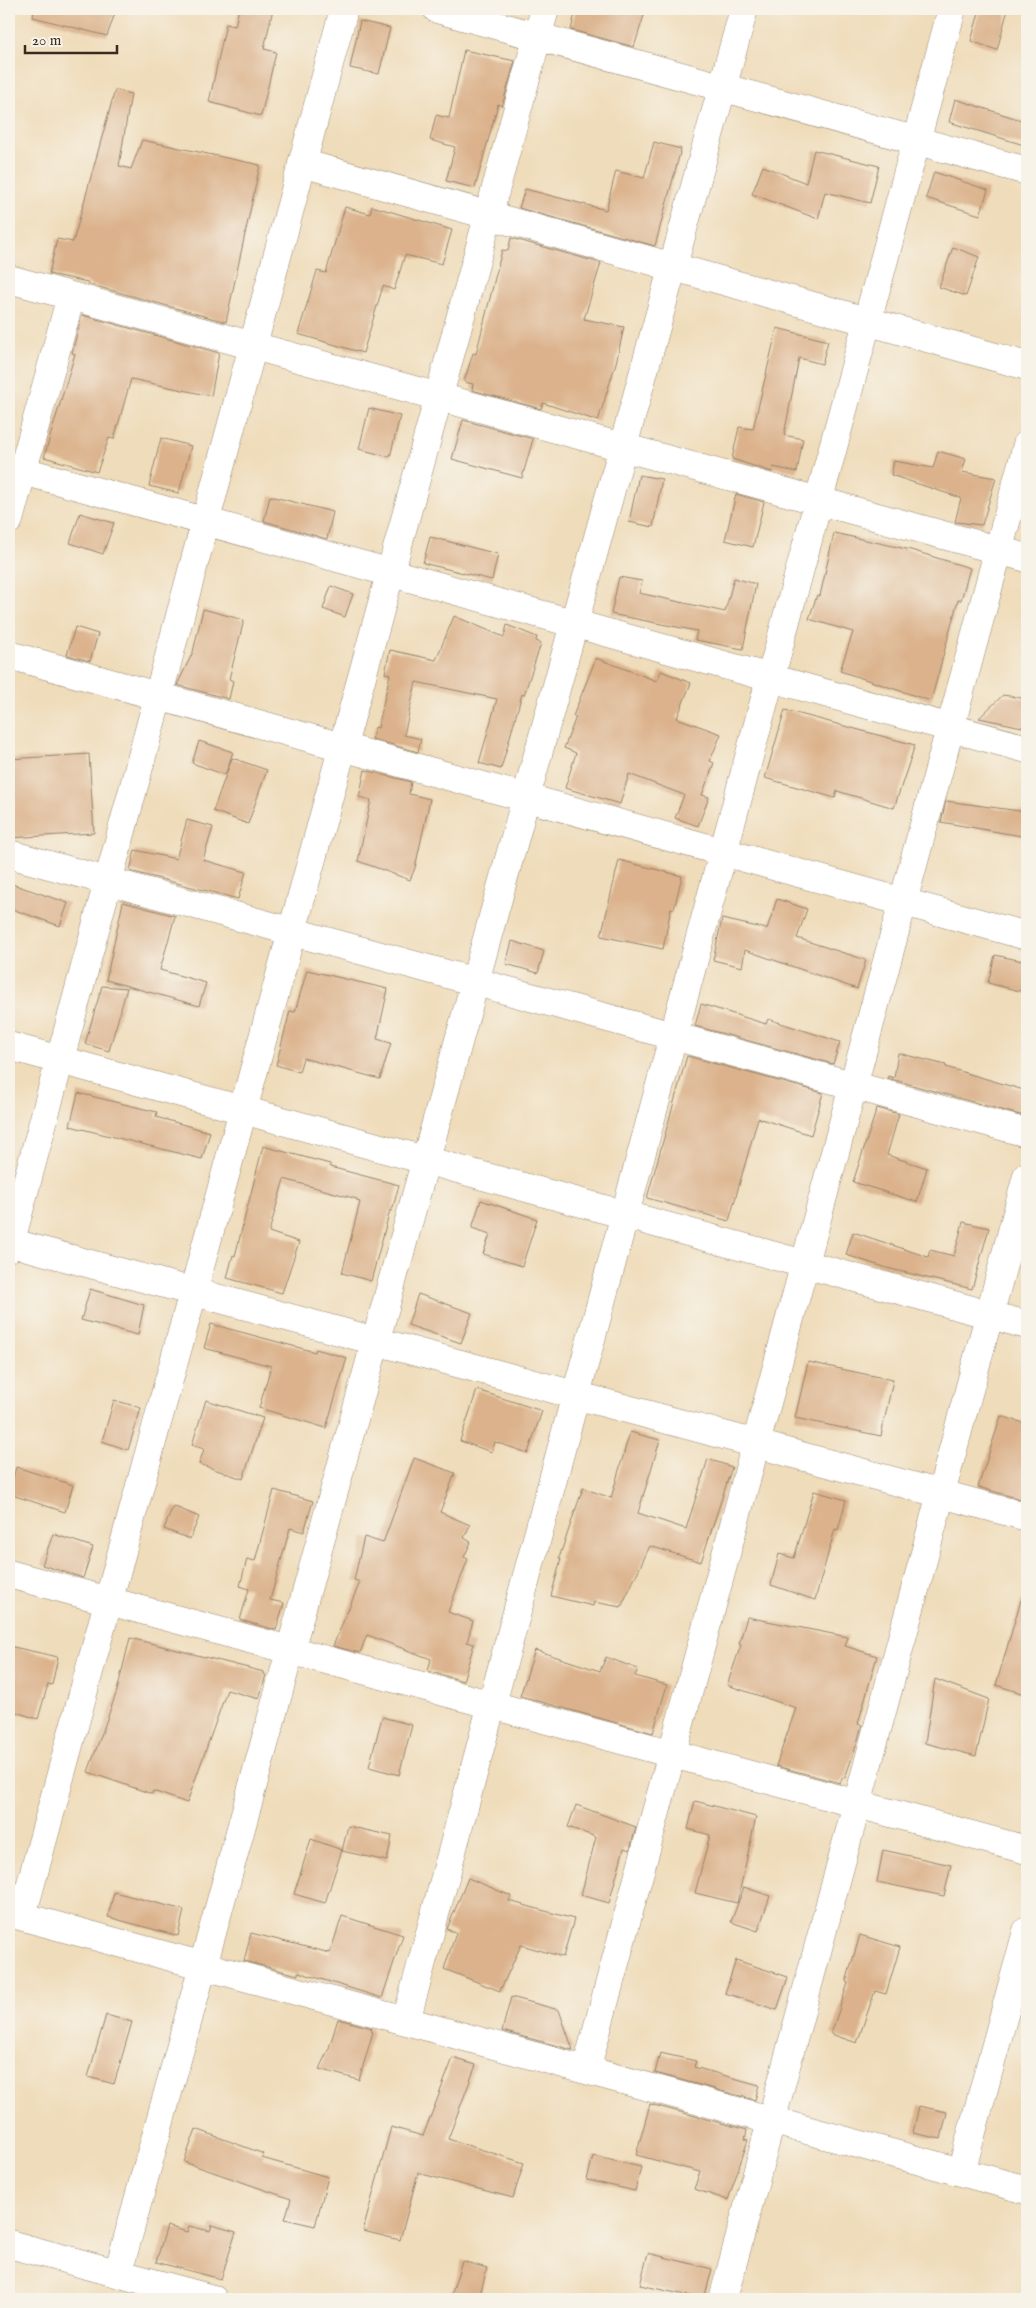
<svg xmlns="http://www.w3.org/2000/svg" width="1036" height="2308" viewBox="0 0 1036 2308" font-family="'IM FELL English',serif">
	<rect width="100%" height="100%" fill="#f7f3e8"/>
	<filter id="ink" filterUnits="userSpaceOnUse"><feTurbulence type="fractalNoise" baseFrequency=".02" numOctaves="2"/><feDisplacementMap in="SourceGraphic" scale="10" xChannelSelector="R" yChannelSelector="G"/><feConvolveMatrix kernelMatrix="1 2 1 2 8 2 1 2 1" color-interpolation-filters="sRGB"/></filter>
	<filter id="wash" filterUnits="userSpaceOnUse"><feTurbulence type="fractalNoise" baseFrequency=".0096" numOctaves="4" result="noise"/><feDisplacementMap in="SourceGraphic" scale="20" xChannelSelector="R" yChannelSelector="G"/><feGaussianBlur stdDeviation="1.12" result="paint"/><feColorMatrix in="noise" values="0 0 0 0 0 0 0 0 0 0 0 0 0 0 0 0 0 1.4 0 .05"/><feComposite in="paint" operator="in"/></filter>
	<g filter="url(#wash)">
		<rect width="100%" height="100%" fill="#efdcba"/>
		<g id="blocks">
			<!-- building -->
			<path fill="#dbb28c" d="M 34,9 L 100,9 L 115,13 L 107,36 L 33,17 Z
				M 239,9 L 273,9 L 264,49 L 276,52 L 261,116 L 209,102 L 226,24 L 235,26 Z
				M 576,9 L 646,9 L 634,47 L 571,30 Z
				M 980,9 L 1008,9 L 997,50 L 971,41 Z
				M 360,21 L 390,28 L 379,74 L 350,68 Z
				M 464,50 L 515,61 L 502,106 L 498,104 L 475,188 L 446,181 L 455,147 L 430,140 L 436,115 L 449,118 Z
				M 115,90 L 131,94 L 119,166 L 131,169 L 142,140 L 260,165 L 226,322 L 88,284 L 88,282 L 49,274 L 57,239 L 73,242 Z
				M 955,99 L 1027,122 L 1027,146 L 949,122 Z
				M 654,142 L 681,149 L 655,246 L 519,208 L 525,189 L 606,210 L 616,171 L 644,178 Z
				M 814,150 L 879,166 L 870,203 L 825,192 L 818,219 L 752,194 L 763,166 L 806,183 Z
				M 934,172 L 988,190 L 980,215 L 926,198 Z
				M 372,206 L 452,230 L 442,264 L 405,255 L 394,290 L 383,286 L 363,353 L 298,334 L 317,271 L 326,273 L 345,207 L 370,214 Z
				M 511,238 L 601,263 L 584,319 L 624,327 L 616,363 L 598,421 L 543,403 L 541,409 L 472,390 L 473,384 L 464,382 L 473,353 L 476,354 L 502,250 L 508,251 Z
				M 953,247 L 979,257 L 966,296 L 939,287 Z
				M 82,315 L 219,353 L 211,396 L 131,379 L 114,439 L 109,438 L 97,472 L 44,457 L 75,354 L 72,353 Z
				M 777,328 L 828,341 L 822,364 L 799,358 L 784,435 L 803,439 L 797,472 L 773,467 L 772,472 L 732,459 L 739,427 L 753,429 Z
				M 369,408 L 400,416 L 390,457 L 359,449 Z
				M 463,420 L 533,439 L 522,478 L 452,459 Z
				M 161,438 L 191,446 L 179,493 L 149,486 Z
				M 938,451 L 966,459 L 962,472 L 996,478 L 982,525 L 955,522 L 961,498 L 891,475 L 894,461 L 933,468 Z
				M 639,475 L 662,479 L 653,527 L 629,522 Z
				M 736,494 L 764,502 L 753,547 L 725,540 Z
				M 270,496 L 333,512 L 327,539 L 264,521 Z
				M 80,513 L 114,523 L 103,554 L 70,543 Z
				M 834,533 L 911,550 L 970,568 L 961,600 L 958,600 L 931,701 L 840,671 L 853,632 L 809,619 L 817,595 L 820,596 Z
				M 430,537 L 498,554 L 492,580 L 423,563 Z
				M 619,577 L 642,581 L 639,593 L 725,612 L 734,578 L 756,584 L 743,649 L 695,640 L 697,631 L 611,614 Z
				M 331,586 L 353,594 L 345,617 L 323,609 Z
				M 203,609 L 244,620 L 229,679 L 233,681 L 229,699 L 177,685 L 193,652 Z
				M 454,616 L 504,637 L 507,625 L 537,637 L 536,641 L 541,643 L 524,695 L 522,694 L 501,769 L 479,763 L 497,699 L 416,682 L 404,735 L 421,739 L 418,752 L 372,739 L 375,727 L 378,728 L 390,674 L 385,673 L 390,650 L 436,660 Z
				M 75,627 L 98,634 L 90,661 L 67,655 Z
				M 596,658 L 657,681 L 661,671 L 691,683 L 677,718 L 721,734 L 710,761 L 714,763 L 702,795 L 709,797 L 698,826 L 675,818 L 684,795 L 629,774 L 620,804 L 565,788 L 576,753 L 564,748 L 576,717 L 573,716 Z
				M 1003,695 L 1027,699 L 1027,728 L 979,718 Z
				M 785,710 L 915,745 L 894,808 L 837,791 L 835,798 L 765,778 Z
				M 199,741 L 233,752 L 225,775 L 192,763 Z
				M 89,754 L 94,833 L 9,838 L 9,759 Z
				M 232,758 L 267,770 L 248,824 L 213,811 Z
				M 365,770 L 411,782 L 409,794 L 430,799 L 415,868 L 410,880 L 358,861 L 371,800 L 359,797 Z
				M 946,801 L 1027,812 L 1027,837 L 941,822 Z
				M 187,820 L 213,827 L 203,860 L 246,872 L 238,899 L 130,871 L 135,850 L 176,859 Z
				M 619,860 L 682,876 L 674,909 L 671,908 L 663,949 L 601,936 Z
				M 9,883 L 68,903 L 60,926 L 9,908 Z
				M 777,899 L 807,909 L 797,938 L 866,960 L 857,989 L 745,950 L 742,967 L 713,960 L 722,919 L 767,929 Z
				M 123,902 L 175,916 L 160,970 L 206,983 L 199,1006 L 106,980 Z
				M 512,941 L 544,951 L 538,973 L 506,964 Z
				M 995,955 L 1027,962 L 1027,993 L 988,983 Z
				M 307,970 L 388,989 L 377,1039 L 391,1043 L 380,1079 L 303,1058 L 299,1072 L 276,1065 L 290,1011 L 295,1012 Z
				M 102,986 L 127,988 L 109,1051 L 85,1044 Z
				M 701,1004 L 766,1024 L 768,1019 L 840,1042 L 833,1064 L 695,1026 Z
				M 898,1053 L 946,1065 L 946,1067 L 1027,1091 L 1027,1117 L 887,1078 L 888,1076 L 894,1078 Z
				M 687,1056 L 823,1093 L 811,1135 L 758,1118 L 729,1221 L 647,1198 Z
				M 78,1093 L 157,1112 L 156,1117 L 210,1132 L 202,1159 L 70,1126 Z
				M 877,1108 L 899,1114 L 887,1155 L 927,1168 L 917,1202 L 853,1182 Z
				M 263,1146 L 330,1164 L 330,1167 L 399,1185 L 392,1211 L 390,1210 L 371,1281 L 342,1273 L 360,1202 L 357,1201 L 357,1199 L 284,1179 L 269,1232 L 299,1242 L 282,1293 L 227,1278 L 233,1255 L 235,1256 Z
				M 481,1200 L 537,1219 L 522,1266 L 483,1254 L 490,1234 L 472,1228 Z
				M 963,1222 L 989,1228 L 972,1289 L 887,1268 L 846,1255 L 853,1232 L 928,1257 L 930,1250 L 954,1256 Z
				M 90,1289 L 144,1305 L 138,1335 L 81,1320 Z
				M 418,1294 L 472,1313 L 461,1343 L 408,1325 Z
				M 211,1324 L 315,1352 L 316,1349 L 347,1358 L 326,1428 L 259,1408 L 271,1366 L 204,1348 Z
				M 808,1362 L 893,1380 L 881,1436 L 795,1418 Z
				M 477,1390 L 542,1411 L 528,1453 L 495,1442 L 492,1452 L 460,1441 Z
				M 114,1400 L 141,1408 L 128,1450 L 102,1441 Z
				M 206,1400 L 263,1418 L 243,1479 L 199,1464 L 204,1449 L 192,1445 Z
				M 1001,1416 L 1027,1424 L 1027,1501 L 978,1487 Z
				M 630,1432 L 660,1440 L 638,1513 L 686,1529 L 708,1459 L 732,1467 L 701,1562 L 650,1546 L 621,1607 L 594,1602 L 593,1606 L 551,1596 L 561,1559 L 559,1558 L 583,1488 L 611,1498 Z
				M 414,1458 L 455,1473 L 440,1512 L 470,1525 L 464,1538 L 471,1542 L 464,1557 L 468,1559 L 448,1612 L 473,1621 L 467,1642 L 474,1644 L 463,1681 L 428,1671 L 431,1659 L 367,1635 L 360,1653 L 333,1646 L 360,1582 L 354,1580 L 364,1537 L 383,1543 Z
				M 16,1467 L 73,1485 L 65,1512 L 9,1494 Z
				M 274,1490 L 313,1501 L 304,1532 L 290,1528 L 270,1600 L 284,1603 L 276,1630 L 240,1620 L 249,1589 L 240,1586 L 247,1559 L 255,1561 Z
				M 814,1491 L 846,1500 L 838,1530 L 835,1529 L 815,1600 L 771,1585 L 779,1554 L 794,1558 Z
				M 173,1506 L 199,1517 L 190,1539 L 164,1529 Z
				M 53,1534 L 93,1547 L 83,1578 L 42,1565 Z
				M 1021,1600 L 1027,1601 L 1027,1695 L 996,1685 Z
				M 747,1617 L 848,1637 L 845,1646 L 877,1656 L 858,1724 L 862,1725 L 857,1743 L 845,1778 L 843,1777 L 840,1783 L 776,1766 L 796,1708 L 727,1685 L 741,1645 L 739,1644 Z
				M 130,1638 L 264,1672 L 264,1674 L 266,1675 L 259,1699 L 227,1690 L 187,1803 L 153,1791 L 152,1794 L 88,1772 L 117,1691 Z
				M 9,1646 L 58,1657 L 52,1685 L 48,1684 L 38,1719 L 9,1710 Z
				M 535,1650 L 600,1671 L 606,1657 L 638,1669 L 635,1676 L 667,1685 L 653,1733 L 520,1696 Z
				M 935,1679 L 989,1699 L 976,1756 L 925,1743 Z
				M 382,1717 L 412,1725 L 399,1775 L 369,1767 Z
				M 695,1801 L 756,1817 L 737,1903 L 695,1893 L 710,1835 L 688,1829 Z
				M 576,1805 L 636,1827 L 630,1850 L 624,1848 L 609,1903 L 581,1895 L 596,1837 L 568,1827 Z
				M 348,1826 L 392,1836 L 387,1861 L 342,1851 Z
				M 311,1839 L 342,1850 L 325,1903 L 294,1894 Z
				M 883,1850 L 951,1865 L 944,1896 L 877,1882 Z
				M 468,1878 L 511,1896 L 509,1901 L 574,1919 L 563,1957 L 521,1945 L 500,1991 L 444,1969 L 456,1933 L 447,1929 Z
				M 744,1887 L 770,1896 L 758,1931 L 731,1922 Z
				M 114,1892 L 184,1910 L 178,1936 L 108,1917 Z
				M 342,1916 L 403,1935 L 382,1998 L 298,1972 L 298,1975 L 244,1961 L 251,1933 L 330,1953 Z
				M 860,1935 L 900,1947 L 886,1994 L 875,1991 L 857,2043 L 831,2034 L 848,1983 L 846,1982 Z
				M 736,1960 L 788,1977 L 777,2010 L 725,1993 Z
				M 511,1997 L 559,2010 L 573,2050 L 502,2031 Z
				M 106,2015 L 132,2022 L 114,2084 L 88,2077 Z
				M 338,2019 L 372,2028 L 371,2031 L 373,2032 L 359,2080 L 319,2069 L 329,2048 Z
				M 660,2053 L 696,2061 L 694,2067 L 759,2085 L 755,2100 L 655,2073 Z
				M 453,2058 L 476,2065 L 448,2139 L 524,2163 L 513,2198 L 418,2173 L 400,2240 L 363,2231 L 391,2127 L 423,2136 Z
				M 650,2104 L 747,2130 L 745,2139 L 748,2140 L 728,2200 L 694,2189 L 700,2172 L 636,2155 Z
				M 919,2106 L 947,2112 L 941,2139 L 913,2133 Z
				M 196,2129 L 264,2154 L 262,2158 L 328,2177 L 315,2226 L 285,2219 L 291,2199 L 184,2162 Z
				M 593,2156 L 641,2167 L 635,2191 L 587,2180 Z
				M 212,2225 L 236,2232 L 221,2279 L 156,2262 L 167,2226 L 187,2232 L 189,2226 L 210,2231 Z
				M 648,2253 L 712,2269 L 704,2299 L 640,2285 Z
				M 462,2261 L 487,2268 L 479,2299 L 450,2299 Z"/>
		</g>
	</g>
	<g filter="url(#ink)">
		<use href="#blocks" fill-opacity="0" stroke="#95836c" stroke-width="1"/>
		<g fill="none" stroke-linecap="round" stroke-linejoin="round">
			<!-- street casing -->
			<g stroke="#95836c" stroke-width="29">
				<path id="street" d="M 437,9 L 1027,171
					M 302,163 L 1027,366
					M 9,279 L 1027,558
					M 9,467 L 1027,749
					M 9,520 L 71,296
					M 9,655 L 1027,936
					M 9,854 L 1027,1133
					M 9,1046 L 1027,1325
					M 9,1242 L 1027,1517
					M 9,1248 L 344,9
					M 9,1574 L 1027,1850
					M 9,1913 L 1027,2190
					M 22,1916 L 545,9
					M 406,2021 L 952,9
					M 586,2070 L 1027,445
					M 961,2172 L 1027,1931
					M 9,2244 L 213,2299
					M 118,2273 L 744,9
					M 723,2299 L 1027,1176"/>
			</g>
			<!-- street -->
			<use href="#street" stroke="#fff" stroke-width="28"/>
		</g>
	</g>
	<!-- margin -->
	<rect width="1036" height="2308" fill="none" stroke="#f7f3e8" stroke-width="30"/>
	<!-- scale -->
	<path d="M25 45v8h92v-8" fill="none" stroke="#3b2a1e" stroke-width="2.5"/>
	<text x="32" y="45" font-size="15" fill="#3b2a1e" stroke="#f7f3e8" stroke-width="4" paint-order="stroke">20 m</text>
</svg>
